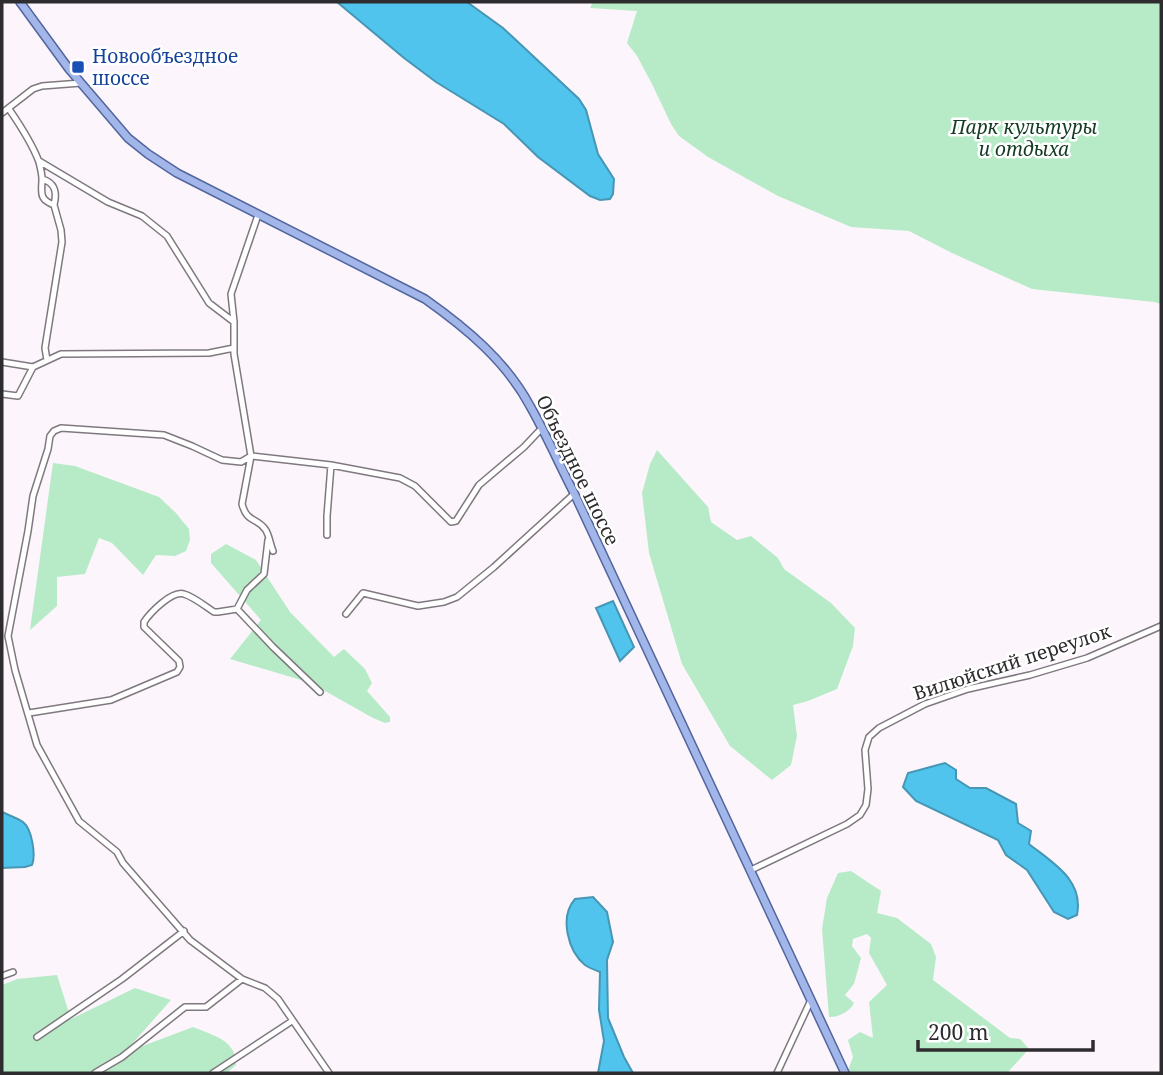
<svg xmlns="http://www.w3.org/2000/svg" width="1163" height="1075" viewBox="0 0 1163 1075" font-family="'Noto Serif',serif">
	<rect width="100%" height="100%" fill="#fcf5fc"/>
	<!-- green -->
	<path fill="#b7ebc7" d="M 593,2 L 1161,2 L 1161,304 L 1154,302 L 1032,289 L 952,253 L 909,231 L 851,227 L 778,196 L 708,157 L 679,136 L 671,124 L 652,84 L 637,56 L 627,43 L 637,11 L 590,8 Z
		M 657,450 L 708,507 L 711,522 L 737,540 L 751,536 L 778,558 L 784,569 L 831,603 L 855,628 L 853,646 L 837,689 L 808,701 L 793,705 L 797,736 L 791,765 L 772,780 L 730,746 L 682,664 L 649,553 L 642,493 L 650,464 Z
		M 53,463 L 75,466 L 159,497 L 176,513 L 189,529 L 190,540 L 186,551 L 175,556 L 156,555 L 143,575 L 112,543 L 99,538 L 85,574 L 57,577 L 57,606 L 30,630 Z
		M 226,544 L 256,560 L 290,612 L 334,657 L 344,649 L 365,669 L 372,683 L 367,691 L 390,717 L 390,722 L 385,723 L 373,718 L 311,683 L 230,659 L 261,620 L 211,563 L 211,554 Z
		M 851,871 L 881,891 L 877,913 L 897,918 L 931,944 L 936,957 L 933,980 L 1010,1038 L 1020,1039 L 1029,1049 L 1007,1073 L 850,1073 L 848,1070 L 853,1057 L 848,1040 L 860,1032 L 873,1038 L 869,1002 L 887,985 L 869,953 L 871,938 L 867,934 L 853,939 L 852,946 L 861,958 L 854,984 L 845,995 L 854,1003 C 851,1011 837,1018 829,1017 L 822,929 L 827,898 L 838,873 Z
		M 57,975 L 71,1019 L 135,988 L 171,1000 L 124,1053 L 193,1027 C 212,1035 237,1040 236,1065 L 227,1073 L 2,1073 L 2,985 L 17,979 Z"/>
	<!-- water -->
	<path fill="#50c4ed" stroke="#4696b4" stroke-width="2" d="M 337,2 L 467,2 L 503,28 L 579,99 L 586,110 L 598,154 L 614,179 L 613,194 L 610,199 L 600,200 L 590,196 L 538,157 L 504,124 L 436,82 L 404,58 Z
		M 613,601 L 634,647 L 620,661 L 596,608 Z
		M 945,763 L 956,770 L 956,779 L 970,788 L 986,788 L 1016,804 L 1018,823 L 1031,831 L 1029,844 C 1053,863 1084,880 1077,915 L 1068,919 L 1054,912 L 1027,870 L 1006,855 L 998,840 L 916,801 L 903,787 L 908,773 Z
		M 2,812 C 8,815 17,818 23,822 C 32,829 36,855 32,865 L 25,867 L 2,868 Z
		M 593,897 L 607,912 L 613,942 L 607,960 L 608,1018 L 624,1057 L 633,1073 L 598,1073 L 604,1041 L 599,1010 L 600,972 C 595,970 589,968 585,965 C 568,951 559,917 575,899 Z"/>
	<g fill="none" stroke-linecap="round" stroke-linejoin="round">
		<!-- minor casing -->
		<g stroke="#7f797f" stroke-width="8">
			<path id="minor" d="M 9,109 C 20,125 32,143 39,162 C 40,166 42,174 42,179 C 42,192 38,199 54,205 L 61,230 L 62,242 L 45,348 L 47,360
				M 2,113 L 33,89 L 42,86 L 81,83
				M 39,161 L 108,202 L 142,216 L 167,236 L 209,303 L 234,322
				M 42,179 C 56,183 57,193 54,205
				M 258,215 L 231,294 L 234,322 L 234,354 L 251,456 L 242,504 C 247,523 256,517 265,529 C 269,534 270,544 273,551
				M 2,362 L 33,367 L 61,354 L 209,353 L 234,348
				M 2,394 L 18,396 L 33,367
				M 327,535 L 327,516 L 331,465
				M 268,540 L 264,574 L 247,590 L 237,609 L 273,647 L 320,692
				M 346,614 L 363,593 L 418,606 L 444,602 L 457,597 L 494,567 L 574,494
				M 29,713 L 111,700 L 177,672 L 180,667 L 179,661 L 144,627 L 144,622 C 150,613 172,590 184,594 C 194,597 205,606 214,612 L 218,612 L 237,609
				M 751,870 L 847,824 L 860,815 L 866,805 L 868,789 L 865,750 L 869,737 L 879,728 L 925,704 L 968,689 L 1030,675 L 1087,658 L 1161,626
				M 2,976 L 13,972
				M 37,1037 L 122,979 L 184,931
				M 95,1073 L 122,1057 L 185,1007 L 206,1007 L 242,979
				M 213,1073 L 292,1021
				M 329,1073 L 278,999 L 265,988 L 242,979 L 190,940 L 123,863 L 117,852 L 79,821 L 37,745 L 15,670 L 8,636 L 28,531 L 33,496 L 48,449 L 50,436 L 54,431 L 61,428 L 164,435 L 192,446 L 222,460 L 241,462 L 251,456 L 331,465 L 400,478 L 415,486 L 451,522 L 456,521 L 479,485 L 524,447 L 541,429
				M 777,1073 L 811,1000"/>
		</g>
		<!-- major casing -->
		<g stroke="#52669e" stroke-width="10">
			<path id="major" d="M 20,2 L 69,69 L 128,138 L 148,154 L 177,173 L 425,299 C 466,328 506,361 530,406 C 546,434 559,464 574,493 L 845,1073"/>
		</g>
		<!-- minor -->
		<use href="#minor" stroke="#fff" stroke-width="5"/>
		<!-- major -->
		<use href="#major" stroke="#a3b6e9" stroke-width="7"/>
	</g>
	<!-- markers -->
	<rect fill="#1a4fb4" stroke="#fff" stroke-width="2.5" x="71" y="60" width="14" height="14" rx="3.5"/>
	<g text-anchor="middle" stroke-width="5" stroke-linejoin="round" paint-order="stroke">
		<!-- transit labels -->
		<g font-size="19" fill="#164399" stroke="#fff" text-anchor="start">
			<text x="92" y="63">Новообъездное<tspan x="92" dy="22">шоссе</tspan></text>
		</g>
		<!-- park labels -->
		<g font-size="19" font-style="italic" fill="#153b24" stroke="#fff">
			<text x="1024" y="134">Парк культуры<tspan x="1024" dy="22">и отдыха</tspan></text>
		</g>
		<!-- street labels -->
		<g font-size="19" fill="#2e2c2e" stroke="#fff">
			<text transform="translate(578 470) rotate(64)" y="7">Объездное шоссе</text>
			<text transform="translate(1012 662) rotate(-18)" y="7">Вилюйский переулок</text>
		</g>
	</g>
	<!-- border -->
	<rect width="1163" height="1075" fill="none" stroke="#2e2c2e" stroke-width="7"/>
	<!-- scale -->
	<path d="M918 1040v10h175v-10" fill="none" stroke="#2e2c2e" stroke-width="3.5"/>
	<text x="928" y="1040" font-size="21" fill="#2e2c2e" stroke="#ffffff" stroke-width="5" paint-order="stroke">200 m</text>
</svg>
